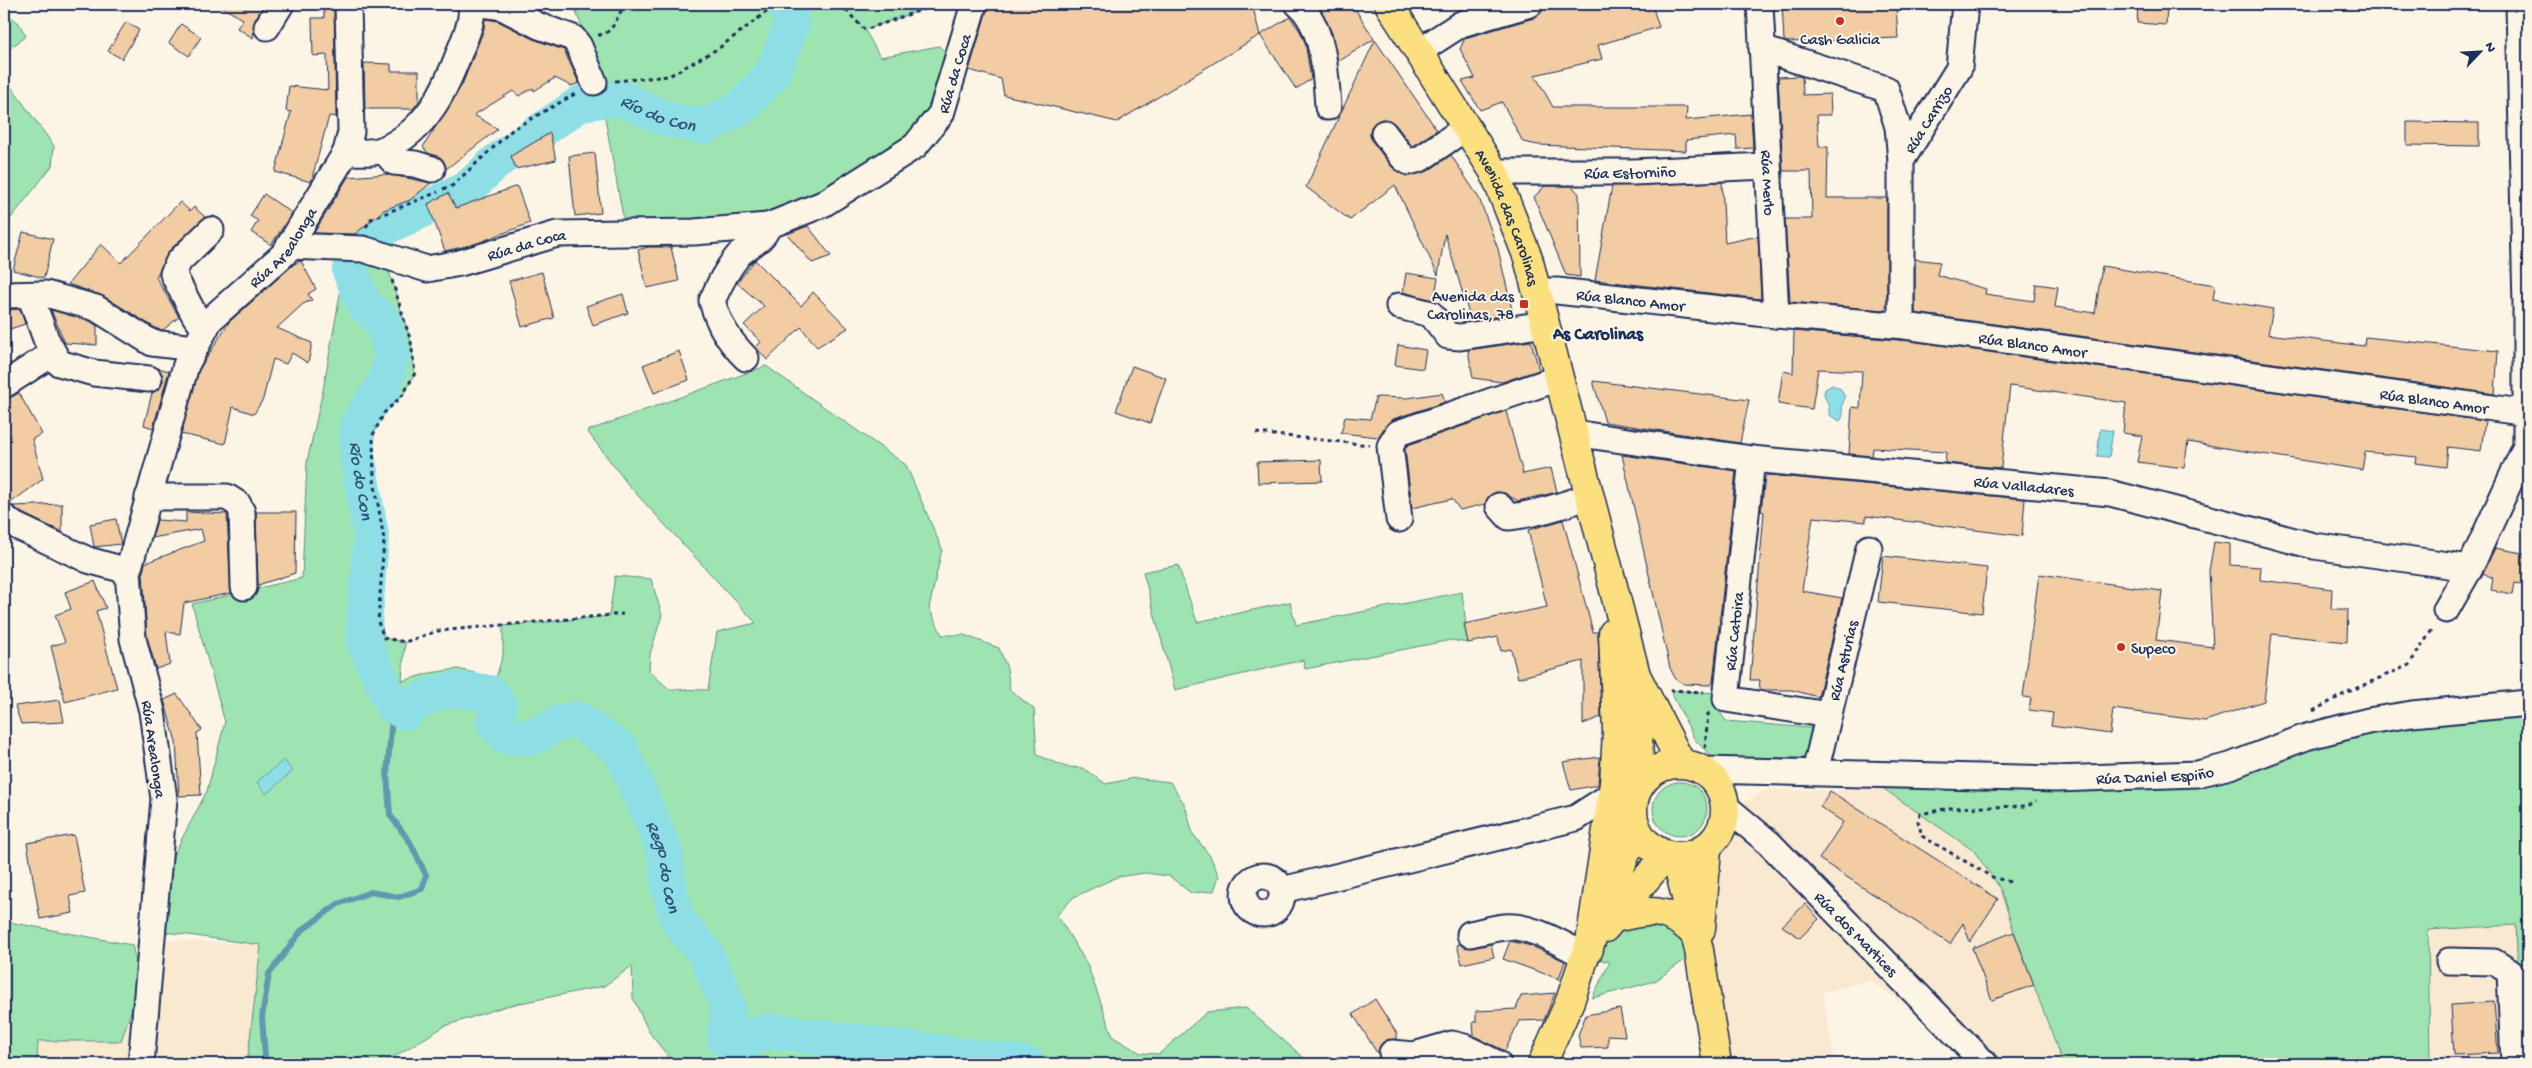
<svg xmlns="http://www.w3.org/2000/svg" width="2532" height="1068" viewBox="0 0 2532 1068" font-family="'Gochi Hand',sans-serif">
	<rect width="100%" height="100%" fill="#fcf5e5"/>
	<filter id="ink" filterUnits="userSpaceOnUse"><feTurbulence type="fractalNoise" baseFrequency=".02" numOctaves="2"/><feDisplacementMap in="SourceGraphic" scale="10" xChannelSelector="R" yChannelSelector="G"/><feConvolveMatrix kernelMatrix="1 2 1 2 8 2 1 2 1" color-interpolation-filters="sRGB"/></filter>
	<g filter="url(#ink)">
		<!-- built -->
		<path fill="#f9e9d1" d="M 1881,787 L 1975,851 L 2000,888 L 2014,932 L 2063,1064 L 1967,1064 L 1925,1017 L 1869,981 L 1823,992 L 1835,1064 L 1717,1064 L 1699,950 L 1715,840 L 1725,819 L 1739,805 L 1765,790 L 1830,791 Z
			M 2517,925 L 2521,1064 L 2430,1064 L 2428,930 Z
			M 165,940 L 261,945 L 247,1064 L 37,1064 L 38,1041 L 121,1041 Z"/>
		<!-- green -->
		<path fill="#9ee4b1" stroke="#5c8a88" d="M 573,4 L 938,4 L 865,30 L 880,57 L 939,46 L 958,65 L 915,146 L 768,226 L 626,233 L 594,58 Z
			M 4,12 L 18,22 L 26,36 L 4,53 Z
			M 4,77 L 54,146 L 52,166 L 4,227 Z
			M 348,249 L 384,256 L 411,342 L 415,373 L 403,395 L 384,413 L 373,435 L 374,480 L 384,540 L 379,611 L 384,638 L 405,642 L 402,681 L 430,673 L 458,669 L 496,678 L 503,654 L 503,626 L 609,616 L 615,576 L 651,579 L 662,615 L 650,654 L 649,671 L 669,689 L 708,690 L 717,632 L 756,623 L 630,487 L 587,431 L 766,366 L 906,465 L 942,549 L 929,608 L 942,635 L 964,635 L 999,648 L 1007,668 L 1010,690 L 1034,709 L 1037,755 L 1066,767 L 1083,768 L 1106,784 L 1135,778 L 1170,782 L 1185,805 L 1193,834 L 1210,856 L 1219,876 L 1214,891 L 1191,893 L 1169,876 L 1145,873 L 1117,877 L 1074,897 L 1057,915 L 1087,964 L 1113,1037 L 1141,1053 L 1159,1054 L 1207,1012 L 1246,1008 L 1304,1058 L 1307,1064 L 671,1064 L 671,1060 L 649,1032 L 633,998 L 632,966 L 604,986 L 506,1006 L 445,1026 L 387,1061 L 386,1064 L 247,1064 L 261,945 L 158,931 L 156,888 L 207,791 L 225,722 L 192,604 L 302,578 L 307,462 L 323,390 Z
			M 1178,565 L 1197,622 L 1290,602 L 1296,625 L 1462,592 L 1468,643 L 1451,640 L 1305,669 L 1303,660 L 1175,690 L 1143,572 Z
			M 1670,690 L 1716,693 L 1717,708 L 1726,721 L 1811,728 L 1807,758 L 1712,757 L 1695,740 Z
			M 2528,703 L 2528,1064 L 2521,1064 L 2516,925 L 2428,930 L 2430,1064 L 2063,1064 L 2014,932 L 2000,888 L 1974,851 L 1881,787 L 1992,778 L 2197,774 L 2306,737 Z
			M1653 809a27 27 0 1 1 54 0a27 27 0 1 1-54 0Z
			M 1647,910 L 1699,950 L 1655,981 L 1592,998 L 1610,962 L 1585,956 Z
			M 4,921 L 132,945 L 141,982 L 121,1041 L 38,1041 L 37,1064 L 4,1064 Z"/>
		<!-- water -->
		<path fill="#8edfe5" stroke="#6099af" d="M 1832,385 L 1841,389 L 1845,398 L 1842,405 L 1843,416 L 1840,421 L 1829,415 L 1829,406 L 1824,395 L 1825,389 Z
			M 2100,429 L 2113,431 L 2109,457 L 2097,456 Z
			M 284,760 L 293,771 L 266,794 L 257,782 Z"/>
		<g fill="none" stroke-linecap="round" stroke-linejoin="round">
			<!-- stream -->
			<path stroke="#6099af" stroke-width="6" d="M 271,1064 L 265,1057 L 262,1017 L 269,974 L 301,931 L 338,904 L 371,892 L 399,897 L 422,889 L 426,875 L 410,842 L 390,815 L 387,774 L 393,706"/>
			<!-- river -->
			<g stroke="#8edfe5" stroke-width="36">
				<path id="s1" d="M 371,234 L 467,189 L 497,161 L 581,103 L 620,98 L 666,119 L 704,127 L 742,107 L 772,74 L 792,24 L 785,4"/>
				<path id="s2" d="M 350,271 L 364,304 L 383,322 L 392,356 L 385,383 L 357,424 L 357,455 L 371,536 L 363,640 L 393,706 L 405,712 C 434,687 453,688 490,693 L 499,706 L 494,723 L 508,737 L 532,737 L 557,724 L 577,719 L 621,750 L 665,852 L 669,889 L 678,921 L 705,952 L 728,1007 L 725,1039 C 752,1052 743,1037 762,1032 C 767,1031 774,1032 779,1032 L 1027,1064"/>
			</g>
		</g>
		<!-- building -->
		<path fill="#f2cca2" stroke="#1b2f5e" d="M 216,4 L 264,4 L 255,20 L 253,38 L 237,28 L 243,19 Z
			M 1000,4 L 1252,4 L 1260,35 L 1117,122 L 1004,95 L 1001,79 L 969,70 L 987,10 L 992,6 Z
			M 1317,4 L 1352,4 L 1374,39 L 1338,62 L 1332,33 Z
			M 1570,4 L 1634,4 L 1636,9 L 1652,5 L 1659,27 L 1598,45 L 1602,59 L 1535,75 L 1553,107 L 1687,107 L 1686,120 L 1751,114 L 1753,148 L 1737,149 L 1736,135 L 1686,140 L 1686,151 L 1538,145 L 1523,142 L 1502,102 L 1480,110 L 1462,81 L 1475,78 L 1460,49 L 1465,38 L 1534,18 L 1543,9 Z
			M 1782,4 L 1896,4 L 1898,38 L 1788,42 L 1784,41 Z
			M 2138,4 L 2167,4 L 2166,25 L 2137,23 Z
			M 324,7 L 334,7 L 336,117 L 329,116 L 311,182 L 275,172 L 291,112 L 286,111 L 289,86 L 328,90 L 327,55 L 313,56 L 312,18 L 324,18 Z
			M 1290,17 L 1300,31 L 1305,42 L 1311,79 L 1296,89 L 1260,35 Z
			M 485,19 L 498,21 L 533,39 L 564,50 L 579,83 L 571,86 L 555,78 L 534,91 L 533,88 L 519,96 L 513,91 L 474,115 L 498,129 L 446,169 L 442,159 L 428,153 L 423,147 L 462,85 L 484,29 Z
			M 126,22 L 139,30 L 122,59 L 108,51 Z
			M 181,24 L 201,37 L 189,56 L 169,43 Z
			M 1375,40 L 1437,130 L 1412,146 L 1395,124 L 1389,120 L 1382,119 L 1371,127 L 1370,134 L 1372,141 L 1392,167 L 1406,176 L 1428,171 L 1451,155 L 1479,198 L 1498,249 L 1513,314 L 1471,321 L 1445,234 L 1438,275 L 1395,185 L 1350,220 L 1306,187 Z
			M 364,63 L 391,64 L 391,71 L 419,71 L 419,101 L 413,109 L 365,109 Z
			M 1799,76 L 1802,77 L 1803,95 L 1830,94 L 1831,115 L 1817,115 L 1819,147 L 1828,147 L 1827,198 L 1887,198 L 1887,306 L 1883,310 L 1790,302 L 1785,219 L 1812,219 L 1811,171 L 1783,171 L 1778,77 Z
			M 2407,122 L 2479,123 L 2479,146 L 2407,145 Z
			M 550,133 L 556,160 L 516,169 L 511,156 Z
			M 595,153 L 601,213 L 575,216 L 569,156 Z
			M 387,174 L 431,183 L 410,200 L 384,210 L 355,234 L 314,233 L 348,177 Z
			M 1722,182 L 1725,243 L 1758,236 L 1761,299 L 1595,280 L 1612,186 Z
			M 517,186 L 530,223 L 475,244 L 445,251 L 428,204 L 448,193 L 456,208 Z
			M 1545,186 L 1572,186 L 1579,194 L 1580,277 L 1566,275 L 1534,197 Z
			M 264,194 L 292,213 L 271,245 L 251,232 L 258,221 L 250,216 Z
			M 180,202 L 190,211 L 194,207 L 205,217 L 169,251 L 156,277 L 179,317 L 163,330 L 157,329 L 103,296 L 68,284 L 101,244 L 121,263 Z
			M 808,226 L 831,256 L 812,263 L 787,234 Z
			M 23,232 L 53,239 L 44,278 L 13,270 Z
			M 648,247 L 671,247 L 679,281 L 647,288 L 638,250 Z
			M 1915,259 L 1940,262 L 1937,275 L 1986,289 L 1985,294 L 2034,301 L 2036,284 L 2058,287 L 2055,307 L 2095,313 L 2102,266 L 2215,285 L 2213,299 L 2273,309 L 2268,334 L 2364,346 L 2365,337 L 2498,351 L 2495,394 L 1915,313 Z
			M 755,260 L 801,306 L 813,292 L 848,328 L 817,347 L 801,327 L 767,360 L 756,347 L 761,342 L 744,325 L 764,306 L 737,283 Z
			M 301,261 L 316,289 L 308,294 L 312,300 L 303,304 L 277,328 L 312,343 L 308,363 L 292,353 L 286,364 L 273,359 L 263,399 L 254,414 L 233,407 L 225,444 L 181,434 L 199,370 L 229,322 L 294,264 Z
			M 542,272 L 554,318 L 522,327 L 509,281 Z
			M 1406,273 L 1438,278 L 1434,300 L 1403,292 Z
			M 623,294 L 628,313 L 593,325 L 586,306 Z
			M 20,309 L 25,324 L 10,329 L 4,310 Z
			M 51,310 L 90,321 L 97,326 L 97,345 L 65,343 Z
			M 1794,331 L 1909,341 L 2485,421 L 2481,451 L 2448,447 L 2446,467 L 2416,463 L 2417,457 L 2365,452 L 2362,470 L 2188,442 L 2184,468 L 2137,462 L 2142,436 L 2123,433 L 2126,403 L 2010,386 L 2001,468 L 1945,463 L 1946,452 L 1873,448 L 1872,456 L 1849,454 L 1852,407 L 1860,408 L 1862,371 L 1818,369 L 1812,409 L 1778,404 L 1783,371 L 1793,373 Z
			M 1531,341 L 1539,370 L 1502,382 L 1473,378 L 1468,350 Z
			M 1398,345 L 1426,350 L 1423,369 L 1395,365 Z
			M 679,351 L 689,380 L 654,393 L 643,365 Z
			M 1132,366 L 1166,378 L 1150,423 L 1116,411 Z
			M 158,368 L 169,371 L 153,428 L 144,425 L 152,393 L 160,388 L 163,381 L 162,374 Z
			M 1593,381 L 1749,400 L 1740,443 L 1605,422 Z
			M 19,393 L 42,434 L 32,439 L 43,479 L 9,504 L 4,503 L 4,401 Z
			M 1442,393 L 1445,402 L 1393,419 L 1386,425 L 1378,437 L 1341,433 L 1345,417 L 1370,419 L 1376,397 L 1407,398 Z
			M 1506,411 L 1523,474 L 1551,468 L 1557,492 L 1518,501 L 1504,493 L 1496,492 L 1489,496 L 1485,504 L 1460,510 L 1452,499 L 1412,508 L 1405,449 L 1408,445 Z
			M 1622,455 L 1736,471 L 1713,682 L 1711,685 L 1684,684 L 1675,678 L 1670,668 Z
			M 1321,460 L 1322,481 L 1258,483 L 1257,462 Z
			M 1767,475 L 2025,499 L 2022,536 L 1866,516 L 1866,522 L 1813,517 L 1802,591 L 1842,598 L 1818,697 L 1792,690 L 1759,690 L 1760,680 L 1750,680 L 1764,512 L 1761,511 L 1765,477 Z
			M 62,504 L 62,532 L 22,513 L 13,506 Z
			M 186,512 L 227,514 L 231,593 L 184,603 L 180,634 L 166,632 L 170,664 L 156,669 L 147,637 L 143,572 L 145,563 L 204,541 L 201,529 L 152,538 L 157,520 L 186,522 Z
			M 256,512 L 296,512 L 295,573 L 258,585 Z
			M 116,519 L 121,544 L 94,547 L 90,524 Z
			M 1563,520 L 1593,632 L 1598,632 L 1601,717 L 1583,724 L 1583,661 L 1518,678 L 1511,649 L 1501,651 L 1498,637 L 1468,643 L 1464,624 L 1547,607 L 1528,530 Z
			M 2214,542 L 2230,544 L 2230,565 L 2261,567 L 2260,580 L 2332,589 L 2331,609 L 2348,609 L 2347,642 L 2272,634 L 2264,701 L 2205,721 L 2113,709 L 2110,734 L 2051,726 L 2053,713 L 2029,710 L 2031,698 L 2023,697 L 2039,574 L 2162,591 L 2156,640 L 2213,647 L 2209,571 Z
			M 2495,548 L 2528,554 L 2528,585 L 2515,583 L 2513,594 L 2491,590 L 2493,578 L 2483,573 Z
			M 1883,556 L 1987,568 L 1982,613 L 1878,602 Z
			M 95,581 L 106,608 L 96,611 L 117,688 L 65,702 L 51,646 L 65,642 L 55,615 L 71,609 L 65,592 Z
			M 177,694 L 202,730 L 197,733 L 201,795 L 179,796 L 176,742 L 164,700 Z
			M 60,700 L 64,722 L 21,724 L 15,706 Z
			M 1600,757 L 1598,785 L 1571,790 L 1563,762 Z
			M 1830,791 L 1998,899 L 1970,942 L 1963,923 L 1950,944 L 1819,859 L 1843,822 L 1820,807 Z
			M 74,835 L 85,893 L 70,896 L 73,913 L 40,919 L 27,843 Z
			M 1805,904 L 1819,919 L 1800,938 L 1782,926 Z
			M 2014,932 L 2034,985 L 1992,1000 L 1972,948 Z
			M 1510,941 L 1531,946 L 1565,961 L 1559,979 L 1503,959 Z
			M 1460,944 L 1472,948 L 1491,944 L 1494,957 L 1462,964 L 1457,945 Z
			M 1555,993 L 1544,1020 L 1519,1021 L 1505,1051 L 1474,1036 L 1473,1022 L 1476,1022 L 1476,1011 L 1516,1009 L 1521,996 Z
			M 1375,999 L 1397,1034 L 1397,1039 L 1386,1040 L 1377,1053 L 1353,1014 Z
			M 2494,1002 L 2498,1053 L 2454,1055 L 2451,1005 Z
			M 1620,1009 L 1625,1036 L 1608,1035 L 1608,1047 L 1581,1048 L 1578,1035 L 1586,1015 Z"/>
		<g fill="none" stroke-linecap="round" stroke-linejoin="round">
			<!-- minor casing -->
			<g stroke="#1b2f5e" stroke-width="29">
				<g id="minor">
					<path d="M 481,4 L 502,7 L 539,26 L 573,38 L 579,46 L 594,82"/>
					<path d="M 1298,4 C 1324,26 1326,76 1328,107"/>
					<path id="s3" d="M 1760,4 L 1776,315"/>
					<path d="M 267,27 L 281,4"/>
					<path d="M 1762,49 L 1886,89 L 1898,127 L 1901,161"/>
					<path d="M 1419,51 L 1461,24 L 1530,4"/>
					<path d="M 1384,133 L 1403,158 L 1409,162 L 1420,159 L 1467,127"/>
					<path d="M 383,150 L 394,162 L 415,164 L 432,169"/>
					<path d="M 346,152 C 358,152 373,154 384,149 C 427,130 446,89 461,48 C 466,35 475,17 470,4"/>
					<path id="s4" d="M 1494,172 L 1633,172 L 1767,166"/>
					<path id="s5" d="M 289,246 L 363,249 L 427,269 L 460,263 L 557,234 L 694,232 L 768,226 L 823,204 L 915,146 L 941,114 L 974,4"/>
					<path id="s6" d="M 1536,291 L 1557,291 L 1776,315 L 1905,326 L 2528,413"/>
					<path d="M 4,295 L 46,294 L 96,308 L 152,343 L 195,348"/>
					<path d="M 30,295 L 46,339 L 59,363 L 94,373 L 149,379"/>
					<path d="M 1399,306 L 1431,314 L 1448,336 L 1460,337 L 1545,324"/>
					<path id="s7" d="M 1901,325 L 1901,161 L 1959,68 L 1965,4"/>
					<path d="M 205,329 L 195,316 L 173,274 L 179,261 L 211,230"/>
					<path d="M 746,358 C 728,340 719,325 712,301 C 719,285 726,270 738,256 C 747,245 763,242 768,226"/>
					<path d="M 4,385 L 44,359 L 52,351"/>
					<path id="s8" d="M 1573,433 L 1752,459 L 2110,493 L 2314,546 L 2470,568"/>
					<path d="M 1752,459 L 1726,699 L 1829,715"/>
					<path d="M 148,497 L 227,497 L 238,504 L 242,512 L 244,587"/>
					<path d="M 1499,506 L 1509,517 C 1537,514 1562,506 1589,496"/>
					<path d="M 4,517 L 14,525 L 88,560 L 128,571"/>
					<path d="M 1399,519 L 1390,446 L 1398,433 L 1559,378"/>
					<path d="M 2446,610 L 2470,568 L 2526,446 L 2526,307 L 2519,4"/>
					<path id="s9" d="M 1703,770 L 2056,779 L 2197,774 L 2230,766 L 2306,737 L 2368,721 L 2412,714 L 2528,703"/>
					<path id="s10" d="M 1815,772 L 1869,548"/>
					<path id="s11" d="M 1726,807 L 1769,843 L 1985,1064"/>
					<circle cx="1263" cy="895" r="19"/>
					<path d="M 1282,890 L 1576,818 L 1613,794"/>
					<path d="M 1470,934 C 1481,932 1493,928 1505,927 C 1532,925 1562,944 1585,956"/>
					<path d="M 2449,961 L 2494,962 L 2510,972 L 2514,1064"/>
					<path d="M 1392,1053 L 1414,1055 L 1452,1044 L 1464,1047 L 1498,1064"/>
					<path id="s12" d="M 141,1064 L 164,799 L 152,711 L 133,639 L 128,571 L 186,365 L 210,320 L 284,254 L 346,152 L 351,132 L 348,4"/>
				</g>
			</g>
			<!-- major casing -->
			<g stroke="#1b2f5e" stroke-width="31">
				<g id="major">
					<path id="s13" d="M 1389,4 L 1494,172 L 1528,258 L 1636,675 L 1681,763"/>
					<path d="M 1636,684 L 1640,785"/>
					<circle cx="1679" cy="810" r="46"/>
					<path d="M 1676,857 L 1699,950 L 1717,1064"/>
					<path d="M 1614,918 C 1649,910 1666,906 1694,933"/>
					<path d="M 1605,928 L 1666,855"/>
					<path d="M 1701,929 L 1707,848"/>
					<path d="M 1589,949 L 1614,783 L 1617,732 L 1613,633"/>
					<path d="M 1542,1064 L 1570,1001 L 1585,956 L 1636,828"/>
				</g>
			</g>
			<!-- path -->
			<path stroke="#1b2f5e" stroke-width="3" stroke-dasharray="4 4" stroke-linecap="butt" d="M 840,4 L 865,30 L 938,4
				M 598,35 C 614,35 617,14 626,4
				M 615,81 L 669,76 L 719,48 L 777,4
				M 443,189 L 452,186 L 513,129 L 575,94
				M 366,227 L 371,219 L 438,192
				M 392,280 L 411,342 L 415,373 L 403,395 L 384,413 L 373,435 L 374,480 L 384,540 L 378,622 L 384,638 L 405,642 L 438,631 L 623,614
				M 1256,433 L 1370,445
				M 1670,690 L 1704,692
				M 2313,711 L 2348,692 L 2409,665 L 2434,627
				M 1705,748 L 1708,714 L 1710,713
				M 2010,882 L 1992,877 L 1922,836 L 1918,821 L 1920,814 L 1950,808 L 2028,806 L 2036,801"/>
			<!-- minor -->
			<use href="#minor" stroke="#fcf5e5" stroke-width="25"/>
			<!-- major -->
			<use href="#major" stroke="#fce080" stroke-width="28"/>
		</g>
	</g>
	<!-- markers -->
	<g fill="#c8321e" stroke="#fcf5e5" stroke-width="2">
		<circle cx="1840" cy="21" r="5"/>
		<rect x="1519" y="299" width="10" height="10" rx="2.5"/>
		<circle cx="2121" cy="647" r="5"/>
	</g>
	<g text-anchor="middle" stroke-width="4" stroke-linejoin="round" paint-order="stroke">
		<!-- poi labels -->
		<g font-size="16" fill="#1b2f5e" stroke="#fcf5e5">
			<text x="1840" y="44">Cash Galicia</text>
			<text x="1514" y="301" text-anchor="end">Avenida das<tspan x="1514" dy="18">Carolinas, 78</tspan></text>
			<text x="2131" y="653" text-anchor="start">Supeco</text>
		</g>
		<!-- street labels -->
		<g font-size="16" fill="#1b2f5e" stroke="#fcf5e5">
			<text dy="6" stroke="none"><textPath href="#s5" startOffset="739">Rúa da Coca</textPath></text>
			<text dy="6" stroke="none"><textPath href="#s7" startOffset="214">Rúa Carrizo</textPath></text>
			<text dy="6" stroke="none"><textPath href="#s4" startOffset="136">Rúa Estorniño</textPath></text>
			<text dy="6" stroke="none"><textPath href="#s3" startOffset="179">Rúa Merlo</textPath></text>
			<text dy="6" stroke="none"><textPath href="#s13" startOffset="245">Avenida das Carolinas</textPath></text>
			<text dy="6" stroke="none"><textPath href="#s12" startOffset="866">Rúa Arealonga</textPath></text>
			<text dy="6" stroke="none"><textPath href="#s5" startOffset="244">Rúa da Coca</textPath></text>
			<text dy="6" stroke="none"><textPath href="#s6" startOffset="95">Rúa Blanco Amor</textPath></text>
			<text dy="6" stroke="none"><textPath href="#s6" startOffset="500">Rúa Blanco Amor</textPath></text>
			<text dy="6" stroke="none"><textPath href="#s6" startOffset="905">Rúa Blanco Amor</textPath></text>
			<text dy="6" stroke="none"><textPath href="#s8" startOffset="454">Rúa Valladares</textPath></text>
			<text transform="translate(1733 631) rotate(-84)" y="6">Rúa Catoira</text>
			<text dy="6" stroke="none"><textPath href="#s10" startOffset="115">Rúa Asturias</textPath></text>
			<text transform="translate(155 749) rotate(82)" y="6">Rúa Arealonga</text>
			<text dy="6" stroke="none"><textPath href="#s9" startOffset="452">Rúa Daniel Espiño</textPath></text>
			<text dy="6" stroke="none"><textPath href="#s11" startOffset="182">Rúa dos Martices</textPath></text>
		</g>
		<!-- water labels -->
		<g font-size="18" font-style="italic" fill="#325279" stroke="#fcf5e5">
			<text dy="6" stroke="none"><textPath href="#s1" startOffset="330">Río do Con</textPath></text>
			<text dy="6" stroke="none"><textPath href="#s2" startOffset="232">Río do Con</textPath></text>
			<text dy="6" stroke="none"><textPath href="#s2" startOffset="874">Rego do Con</textPath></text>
		</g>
		<!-- neighbourhood labels -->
		<g font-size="18" font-weight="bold" fill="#1b2f5e" stroke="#fcf5e5">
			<text x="1598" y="339">As Carolinas</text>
		</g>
	</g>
	<!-- margin -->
	<rect width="2532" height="1068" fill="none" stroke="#fcf5e5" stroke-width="20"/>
	<rect x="10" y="10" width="2512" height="1048" fill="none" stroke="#1b2f5e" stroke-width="2" filter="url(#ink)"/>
	<!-- north arrow -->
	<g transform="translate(2480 52) rotate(65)" stroke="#fcf5e5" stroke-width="4" paint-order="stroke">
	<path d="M0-4L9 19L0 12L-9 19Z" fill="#1b2f5e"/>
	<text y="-8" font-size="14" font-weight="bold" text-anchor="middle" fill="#1b2f5e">N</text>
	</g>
</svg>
